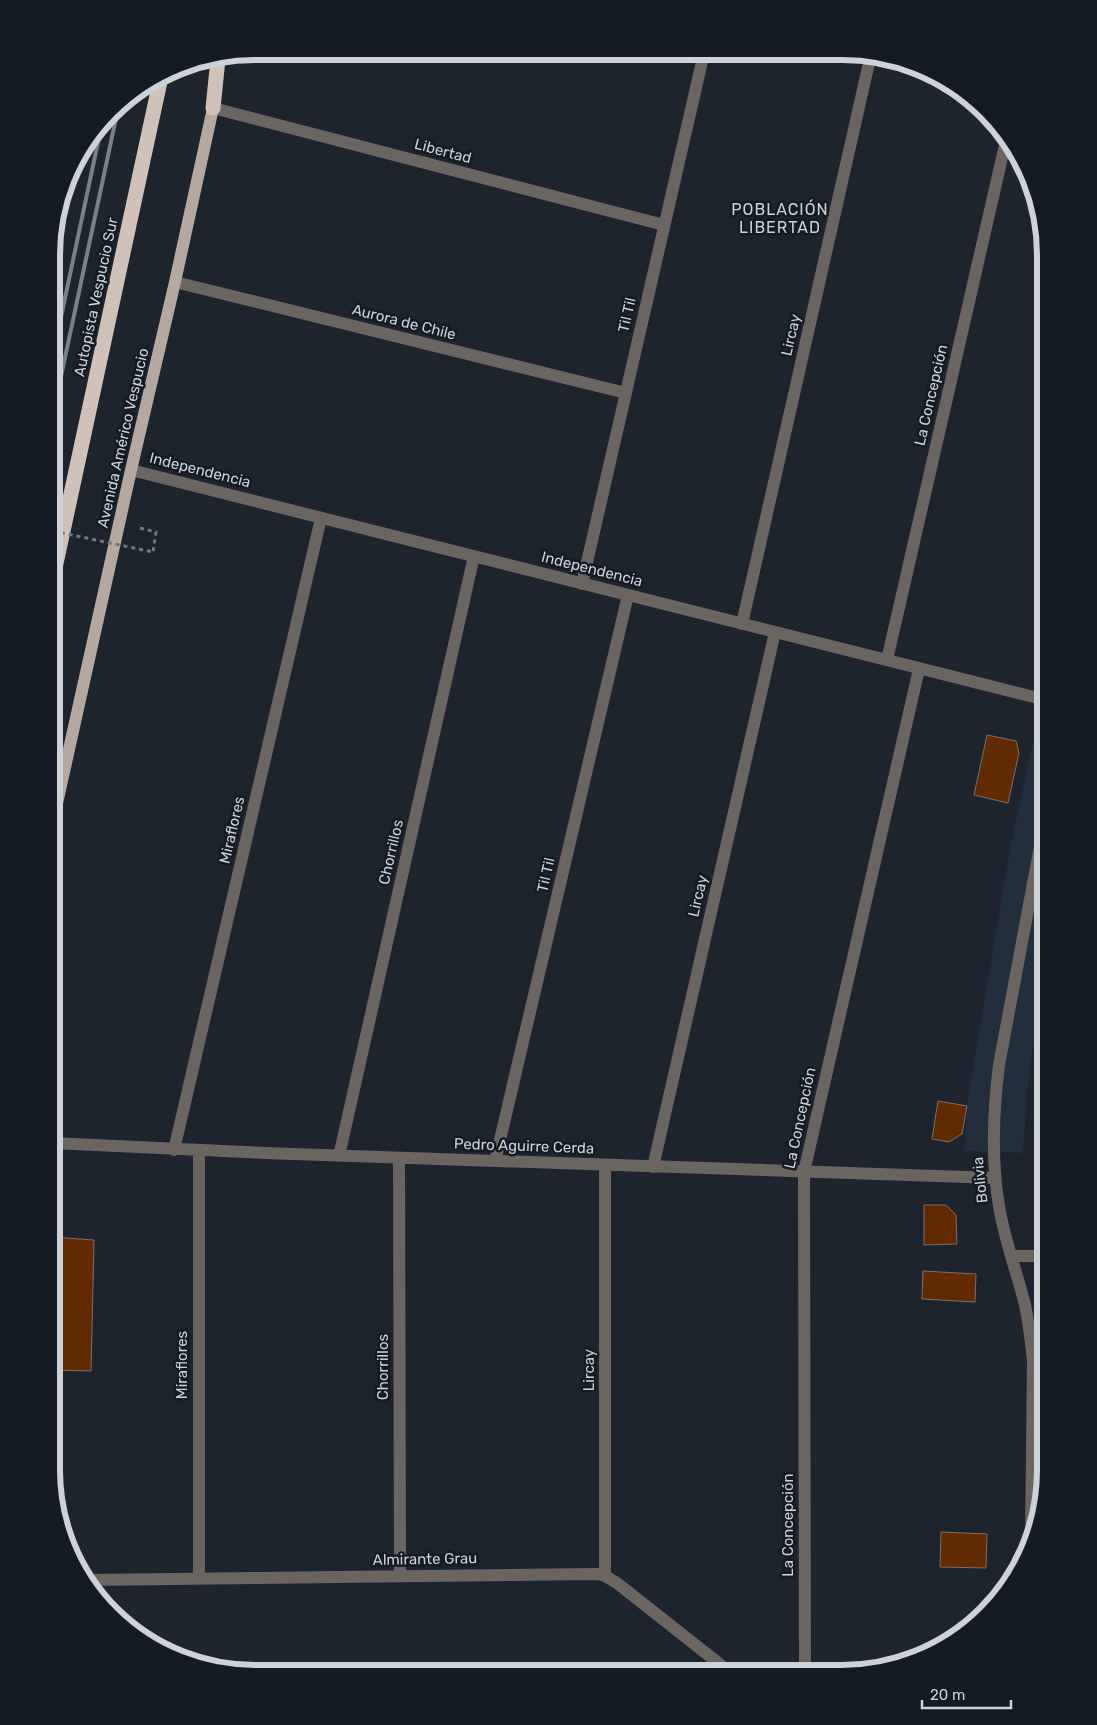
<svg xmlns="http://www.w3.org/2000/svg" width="1097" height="1725" viewBox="0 0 1097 1725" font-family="Rubik,sans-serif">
	<rect width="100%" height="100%" fill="#1d242e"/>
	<!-- built -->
	<path fill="#232e3c" d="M 1046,682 L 1045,973 L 1029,1072 L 1023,1153 L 964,1151 L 968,1096 L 1012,838 Z"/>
	<!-- building -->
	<path fill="#622a00" stroke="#7d6f68" d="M 987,735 L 1016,741 L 1019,753 L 1008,803 L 974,795 Z
		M 938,1101 L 967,1106 L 962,1134 L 949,1142 L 932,1139 Z
		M 924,1205 L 946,1205 L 956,1215 L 957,1244 L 924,1245 Z
		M 52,1237 L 94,1240 L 91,1371 L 51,1370 Z
		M 923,1271 L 976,1274 L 975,1302 L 922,1299 Z
		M 941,1532 L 987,1534 L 986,1568 L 940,1567 Z"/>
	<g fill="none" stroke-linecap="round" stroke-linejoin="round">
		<!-- path -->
		<path stroke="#737981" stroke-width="3" stroke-dasharray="4 4" stroke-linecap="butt" d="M 140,528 L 156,532 L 153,552"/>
		<!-- minor -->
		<path stroke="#6b6562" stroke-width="12" d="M 213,108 L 664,225
			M 175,282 L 626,393
			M 131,470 L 1046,700
			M 582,584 L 704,53
			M 742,624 L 871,54
			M 887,660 L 1007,136
			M 52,1143 L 265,1153 L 995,1178
			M 174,1150 L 321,518
			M 199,1151 L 199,1578
			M 339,1156 L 474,556
			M 399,1158 L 400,1576
			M 495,1161 L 628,595
			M 605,1165 L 605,1576
			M 653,1167 L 775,632
			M 1011,1256 L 1045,1256
			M 1031,1543 L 1033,1361 C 1031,1342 1029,1324 1025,1305 C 1017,1272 1004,1239 999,1206 C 991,1159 993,1112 999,1065 L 1046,814
			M 85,1580 L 598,1574 L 605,1576 L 617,1583 L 731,1673
			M 805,1674 L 804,1172 L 919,669"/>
		<!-- major -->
		<path stroke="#b4a8a0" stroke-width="12" d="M 52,826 L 131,470 L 175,282 L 215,99"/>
		<!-- highway -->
		<path stroke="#d0c2b9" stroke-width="15" d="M 213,108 L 218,59
			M 52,582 L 161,77"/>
		<!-- rail -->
		<path stroke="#7a8088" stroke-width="4" d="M 53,355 L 101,128
			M 53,414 L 119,104"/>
		<!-- path-bridge -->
		<path stroke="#737981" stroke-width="3" stroke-dasharray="4 4" stroke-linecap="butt" d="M 53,531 L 153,552"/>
	</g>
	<g text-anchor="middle" stroke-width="5" stroke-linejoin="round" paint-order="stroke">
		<!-- street labels -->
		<g font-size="15" fill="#cdd2d8" stroke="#141b24">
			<text transform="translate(443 151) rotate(15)" y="5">Libertad</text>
			<text transform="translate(96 297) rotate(-78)" y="5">Autopista Vespucio Sur</text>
			<text transform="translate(627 315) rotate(-77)" y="5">Til Til</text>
			<text transform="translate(404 322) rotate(14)" y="5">Aurora de Chile</text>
			<text transform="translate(791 335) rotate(-77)" y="5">Lircay</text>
			<text transform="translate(931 395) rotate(-77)" y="5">La Concepción</text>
			<text transform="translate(123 438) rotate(-77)" y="5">Avenida Américo Vespucio</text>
			<text transform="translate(200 470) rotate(14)" y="5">Independencia</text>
			<text transform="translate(592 569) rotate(14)" y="5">Independencia</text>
			<text transform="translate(232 830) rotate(-77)" y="5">Miraflores</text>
			<text transform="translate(391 852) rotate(-77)" y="5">Chorrillos</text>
			<text transform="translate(546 875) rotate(-77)" y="5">Til Til</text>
			<text transform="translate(698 896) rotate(-77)" y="5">Lircay</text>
			<text transform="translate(800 1118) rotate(-78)" y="5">La Concepción</text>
			<text transform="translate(524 1146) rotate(2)" y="5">Pedro Aguirre Cerda</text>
			<text transform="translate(980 1180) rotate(-96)" y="5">Bolivia</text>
			<text transform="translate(182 1365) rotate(-90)" y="5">Miraflores</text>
			<text transform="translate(383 1367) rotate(-90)" y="5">Chorrillos</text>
			<text transform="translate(589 1370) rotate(-90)" y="5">Lircay</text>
			<text transform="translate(788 1525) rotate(-90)" y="5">La Concepción</text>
			<text transform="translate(425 1559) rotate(-1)" y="5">Almirante Grau</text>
		</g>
		<!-- neighbourhood labels -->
		<g font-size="16" letter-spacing="1" fill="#cdd2d8" stroke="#141b24">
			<text x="780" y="215">POBLACIÓN<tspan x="780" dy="18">LIBERTAD</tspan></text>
		</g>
	</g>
	<!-- crop -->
	<path d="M0 0H1097V1725H0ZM255 60H842A195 195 0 0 1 1037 255V1470A195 195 0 0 1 842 1665H255A195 195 0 0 1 60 1470V255A195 195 0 0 1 255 60Z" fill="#141b24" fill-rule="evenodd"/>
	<path fill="none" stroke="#cdd2d8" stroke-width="6" d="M255 60H842A195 195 0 0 1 1037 255V1470A195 195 0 0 1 842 1665H255A195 195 0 0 1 60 1470V255A195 195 0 0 1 255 60Z"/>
	<!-- scale -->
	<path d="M922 1700v8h89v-8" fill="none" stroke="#cdd2d8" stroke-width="2.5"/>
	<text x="930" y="1700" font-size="15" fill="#cdd2d8" stroke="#141b24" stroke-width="4" paint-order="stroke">20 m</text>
</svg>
